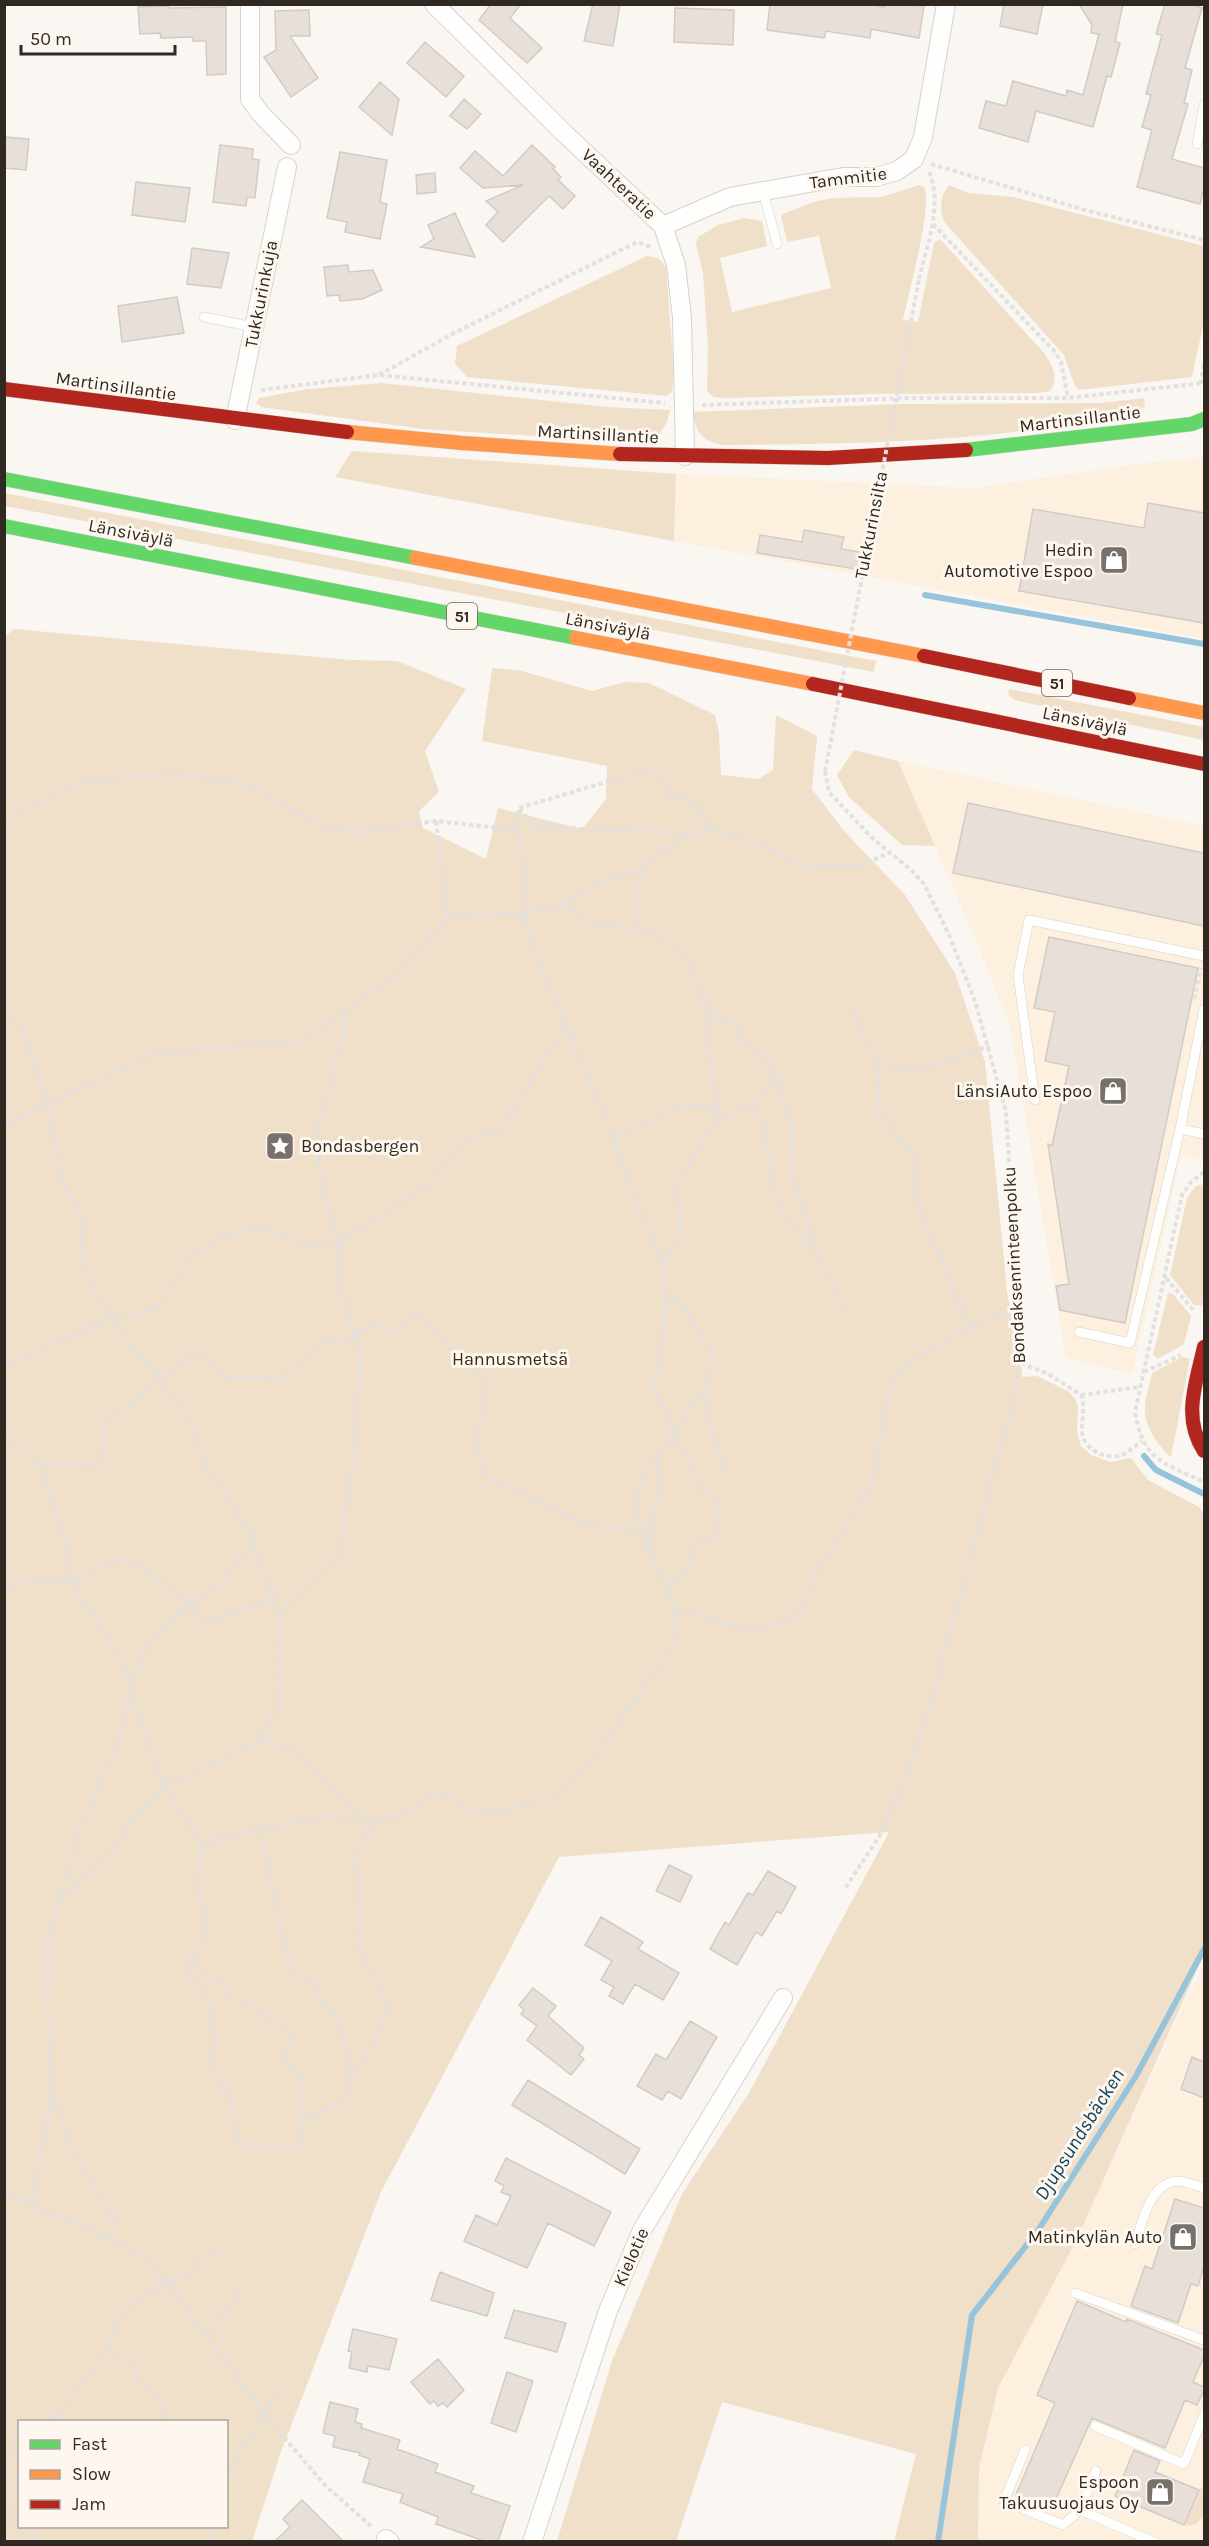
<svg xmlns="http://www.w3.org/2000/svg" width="1209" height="2546" viewBox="0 0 1209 2546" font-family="Karla,sans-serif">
	<rect width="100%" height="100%" fill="#faf6f2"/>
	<!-- built -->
	<path fill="#fdf0df" d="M 1204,458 L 1204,639 L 674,541 L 676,474 L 975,488 L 1143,463 Z
		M 898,761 L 1204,826 L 1204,1160 L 1181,1156 L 1132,1374 L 1066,1358 L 1010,1027 L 979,948 Z
		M 1204,1966 L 1204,2541 L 984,2542 L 978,2539 L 979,2468 L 998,2388 L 1078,2237 L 1179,2015 Z"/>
	<!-- green -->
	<path fill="#f0dfc9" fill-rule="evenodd" d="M 919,185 L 924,187 C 933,206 908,295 903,320 L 918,322 L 934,243 L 940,239 L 1044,353 C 1052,366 1060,377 1050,391 L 1038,393 L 874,394 L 726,398 L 714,397 L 707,391 L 708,347 L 703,273 L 696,244 L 698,237 L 718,225 L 744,218 L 762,221 L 767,246 L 720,258 L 732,312 L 831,288 L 819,236 L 787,242 L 781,215 L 813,202 L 833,198 L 882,197 Z
		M 949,185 L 968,193 L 1013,197 L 1204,246 L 1204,321 L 1192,377 L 1079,390 L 1075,386 L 1064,355 L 945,223 C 939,210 940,196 949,185 Z
		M 647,256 L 658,258 L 666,267 L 674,371 L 672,392 L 666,396 L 467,377 L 455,364 L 457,346 Z
		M 382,383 L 607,407 L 670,410 C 667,425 661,437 646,443 L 423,429 L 261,407 L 256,403 L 259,398 L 309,389 Z
		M 1144,398 L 1145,407 C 1008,444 863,443 721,445 C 701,439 696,433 693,412 L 902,404 L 1101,403 Z
		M 352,451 L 676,474 L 674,541 L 335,477 Z
		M 4,493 L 876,661 L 874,672 L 5,506 Z
		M 14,629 L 350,660 L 397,661 L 466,689 L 425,751 L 439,792 L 419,811 L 423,828 L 486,859 L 498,808 L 582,829 L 606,799 L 607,766 L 482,741 L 492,668 L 518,670 L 592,691 L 625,682 L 649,683 L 715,715 L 719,733 L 721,775 L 758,779 L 773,770 L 776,715 L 817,736 L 812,789 L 844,831 L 905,895 L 955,973 L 985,1062 L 1007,1291 L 1022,1377 L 1037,1376 L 1068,1391 L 1075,1399 L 1078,1407 L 1077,1431 L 1081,1446 L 1091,1455 L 1111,1462 L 1131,1458 L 1148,1480 L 1199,1507 L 1204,1514 L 1204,1954 L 1078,2237 L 998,2388 L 979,2468 L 978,2539 L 984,2541 L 894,2541 L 916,2454 L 722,2402 L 676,2541 L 557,2541 L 612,2361 L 682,2194 L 749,2093 L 889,1832 L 559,1857 L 381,2192 L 281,2452 L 252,2541 L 5,2541 L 4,637 ZM 20,2422 L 226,2422 L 226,2526 L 20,2526 Z
		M 1009,689 L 1204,727 L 1204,740 L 1014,700 L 1008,694 Z
		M 854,750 L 898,761 L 935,846 L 902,845 L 849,797 L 837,775 Z
		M 1204,1184 L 1204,1293 L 1202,1306 L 1194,1305 L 1170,1275 L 1187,1198 L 1196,1186 Z
		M 1168,1293 L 1173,1294 L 1191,1316 L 1184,1344 L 1158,1359 L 1153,1355 Z
		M 1182,1357 L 1190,1359 L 1171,1457 C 1159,1447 1146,1428 1145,1412 C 1144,1400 1150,1385 1152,1373 Z
		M 1204,2487 L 1204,2516 L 1196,2524 L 1187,2526 L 1185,2524 L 1199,2490 Z"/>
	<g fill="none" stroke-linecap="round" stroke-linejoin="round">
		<!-- stream -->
		<path stroke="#97c4db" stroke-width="6" d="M 925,595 L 1204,644
			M 1144,1456 L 1156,1470 L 1204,1494
			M 938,2542 L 972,2315 L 1039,2229 L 1136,2076 L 1204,1949"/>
	</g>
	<!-- building -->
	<path fill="#e8dfd9" stroke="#d1cbc7" stroke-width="1.5" d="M 491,4 L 521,4 L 510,18 L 542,48 L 527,63 L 479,20 Z
		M 593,4 L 620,4 L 613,46 L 584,41 Z
		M 770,4 L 867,4 L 884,7 L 885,4 L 924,6 L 919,38 L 871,29 L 870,38 L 826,31 L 824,38 L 767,30 Z
		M 1004,4 L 1043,4 L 1037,34 L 1000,26 Z
		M 1079,4 L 1123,4 L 1115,42 L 1120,43 L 1111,77 L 1107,76 L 1093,127 L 1036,111 L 1028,142 L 979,128 L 986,101 L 1006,106 L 1013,81 L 1066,96 L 1067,90 L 1083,95 L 1099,34 L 1091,33 L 1092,25 Z
		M 1165,4 L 1191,4 L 1202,8 L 1185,68 L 1192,70 L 1184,103 L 1188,104 L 1172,159 L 1204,168 L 1204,187 L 1200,204 L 1137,187 L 1152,130 L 1142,127 L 1151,95 L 1146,94 L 1162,35 L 1156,34 Z
		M 169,6 L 169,8 L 226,7 L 226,74 L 207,75 L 206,41 L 193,41 L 193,37 L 161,38 L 160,33 L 140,34 L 138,7 Z
		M 675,8 L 734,10 L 733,45 L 674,42 Z
		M 309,10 L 310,36 L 290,36 L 318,78 L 291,97 L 264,57 L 276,50 L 275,11 Z
		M 425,42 L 464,76 L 446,97 L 407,63 Z
		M 380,82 L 399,99 L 392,135 L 359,107 Z
		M 464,99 L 481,114 L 467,129 L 450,116 Z
		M 4,137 L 29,139 L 26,170 L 4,168 Z
		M 220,145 L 253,149 L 252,159 L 259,160 L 255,198 L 247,197 L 246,206 L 213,202 Z
		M 532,145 L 555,167 L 553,169 L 561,177 L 558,180 L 575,196 L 563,209 L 549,196 L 503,242 L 486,225 L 498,212 L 486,201 L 523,185 L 483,188 L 460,168 L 475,151 L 503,176 Z
		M 340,152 L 387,160 L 380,202 L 387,204 L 380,239 L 345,232 L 347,222 L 327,218 Z
		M 435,173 L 436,192 L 417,194 L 416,175 Z
		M 136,182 L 190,188 L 185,222 L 132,215 Z
		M 455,213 L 475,257 L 421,247 L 434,239 L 428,225 Z
		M 192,248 L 229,253 L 221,288 L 187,284 Z
		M 348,265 L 349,272 L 373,270 L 382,290 L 362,299 L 340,301 L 339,295 L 327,296 L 324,267 Z
		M 177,297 L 184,333 L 122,342 L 118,306 Z
		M 1148,503 L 1204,513 L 1204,623 L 1019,591 L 1033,509 L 1144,528 Z
		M 804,530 L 844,537 L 841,549 L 865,553 L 862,570 L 757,553 L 760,535 L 802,542 Z
		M 968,803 L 1204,853 L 1204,926 L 953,873 Z
		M 1049,937 L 1198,968 L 1125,1323 L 1060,1310 L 1056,1286 L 1069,1284 L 1048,1144 L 1052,1146 L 1069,1066 L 1045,1061 L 1055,1012 L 1034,1008 Z
		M 669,1865 L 692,1876 L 680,1902 L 656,1891 Z
		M 768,1871 L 796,1887 L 781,1914 L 777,1911 L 762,1936 L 756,1932 L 737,1965 L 710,1949 L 725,1922 L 729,1925 L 748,1893 L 753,1895 Z
		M 601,1917 L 643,1942 L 638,1949 L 679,1973 L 663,2000 L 635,1984 L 623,2004 L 609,1996 L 614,1987 L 601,1980 L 612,1961 L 585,1945 Z
		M 533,1988 L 556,2006 L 548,2016 L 584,2048 L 579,2055 L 584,2059 L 571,2075 L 527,2040 L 537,2026 L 521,2014 L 524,2010 L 519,2005 Z
		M 690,2021 L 717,2037 L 681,2099 L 668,2091 L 662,2100 L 637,2086 L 656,2054 L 666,2060 Z
		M 1192,2057 L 1204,2062 L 1204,2098 L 1181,2089 Z
		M 528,2080 L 640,2149 L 625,2174 L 512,2105 Z
		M 506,2158 L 611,2212 L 594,2246 L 548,2223 L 527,2268 L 464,2241 L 476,2215 L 497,2225 L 511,2196 L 501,2192 L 504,2186 L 495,2181 Z
		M 1175,2199 L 1204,2208 L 1204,2266 L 1198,2286 L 1191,2284 L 1178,2323 L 1131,2306 L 1145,2266 L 1152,2269 Z
		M 440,2272 L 494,2293 L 487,2316 L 431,2300 Z
		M 1077,2301 L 1126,2322 L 1127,2319 L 1204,2350 L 1204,2356 L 1193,2382 L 1204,2387 L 1204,2390 L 1197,2405 L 1185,2400 L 1165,2448 L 1092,2418 L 1051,2510 L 1016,2495 L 1055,2403 L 1037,2395 Z
		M 514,2310 L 566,2323 L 557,2352 L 505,2338 Z
		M 353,2329 L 397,2339 L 389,2370 L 368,2366 L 367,2372 L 349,2368 L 352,2352 L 348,2351 Z
		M 438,2359 L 464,2390 L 447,2407 L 443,2403 L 438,2406 L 434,2401 L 430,2404 L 411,2382 Z
		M 507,2372 L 533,2381 L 516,2432 L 491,2423 Z
		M 330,2402 L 358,2409 L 355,2422 L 362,2424 L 361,2428 L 400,2440 L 397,2449 L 438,2464 L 435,2472 L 474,2486 L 471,2493 L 510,2506 L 498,2541 L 484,2541 L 436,2524 L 438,2517 L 400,2502 L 403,2494 L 363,2482 L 370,2459 L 359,2455 L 360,2453 L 333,2447 L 335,2436 L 323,2433 Z
		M 1134,2450 L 1160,2461 L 1155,2472 L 1199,2490 L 1184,2525 L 1115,2496 Z
		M 302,2500 L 343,2541 L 275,2541 L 290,2527 L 283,2519 Z"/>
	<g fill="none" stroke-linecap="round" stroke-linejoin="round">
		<!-- lane casing -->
		<g stroke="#d7d2cd" stroke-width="10">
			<path id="lane" d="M 1197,144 L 1204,105
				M 763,191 L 777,244
				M 204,317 L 254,327
				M 1204,1009 L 1180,1129 L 1204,1134
				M 1035,1100 L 1018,975 L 1029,920 L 1204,956
				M 1079,1332 L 1130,1343 L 1180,1129
				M 1135,2244 C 1142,2223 1150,2183 1177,2181 C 1185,2181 1197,2186 1204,2188
				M 1075,2293 L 1204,2340
				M 1095,2426 L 1184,2464 L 1204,2415
				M 1025,2450 L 1004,2501 L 1063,2525 L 1080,2510
				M 1096,2471 L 1080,2510 L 1154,2542"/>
		</g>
		<!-- street casing -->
		<g stroke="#d7d2cd" stroke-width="20">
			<path id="street" d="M 250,4 L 250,99 L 260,113 L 291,145
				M 434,4 L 565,134 L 663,226 L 676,265 L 682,318 L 685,456
				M 663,226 L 730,197 L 843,177 L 876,177 L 897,171 L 914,159 L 923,137 L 946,4
				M 235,420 L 287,167
				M 386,2539 L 390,2542
				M 532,2542 L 608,2311 L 642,2230 L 783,1998"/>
		</g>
		<!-- fast casing -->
		<g stroke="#d7d2cd" stroke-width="15">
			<path id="fast" d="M 966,450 L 1192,424 L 1204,419
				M 4,479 L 416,558
				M 4,526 L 576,638"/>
		</g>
		<!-- slow casing -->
		<g stroke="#d7d2cd" stroke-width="15">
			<path id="slow" d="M 347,432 L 462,443 L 620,454
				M 416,558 L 924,656
				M 576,638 L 813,684
				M 1129,698 L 1204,713"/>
		</g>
		<!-- jam casing -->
		<g stroke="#d7d2cd" stroke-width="15">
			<path id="jam" d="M 4,389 L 347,432
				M 620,454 L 828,458 L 966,450
				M 924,656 L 1129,698
				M 813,684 L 1204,764
				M 1204,1347 C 1196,1383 1182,1418 1204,1451"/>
		</g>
		<!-- path -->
		<path stroke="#e2e1df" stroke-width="4" stroke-dasharray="4.5 3" stroke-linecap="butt" d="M 931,164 L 1085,210 L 1204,240
			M 933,224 L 1055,352 L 1061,362 L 1068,398
			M 919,279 C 927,245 944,203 928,169
			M 379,375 L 454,333 L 637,242 L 651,247
			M 1201,384 L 1204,364
			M 261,390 L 379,375 L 665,403
			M 702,405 L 912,398 L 1068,398 L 1204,383
			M 825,771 L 829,792 L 871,837 L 912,871 L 924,884 L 949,935 L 975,1001 L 1006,1112 L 1018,1307 L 1021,1363 L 1017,1389 L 935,1687 L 905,1778 L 879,1837 L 844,1890
			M 519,809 L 536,827 L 686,833
			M 4,819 L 79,782 L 176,773 L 248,785 L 321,826 L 353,833 L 436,821 L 516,830 L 524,863 L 523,915 L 533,949 L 598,1099 L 662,1265 L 666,1297 L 660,1362 L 654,1384 L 674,1433 L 704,1494 L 717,1500 L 720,1519 L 711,1537 L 697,1541 L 684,1575 L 664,1587
			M 436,821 L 448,917
			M 516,830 L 519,808 L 643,771 L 664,779 L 667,793 L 697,803 L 712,830
			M 640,871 L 639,929 L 659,937 L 692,966 L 709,1014 L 708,1046 L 718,1117
			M 568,902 L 594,925 L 639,929
			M 1194,999 L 1201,968
			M 852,1008 C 857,1019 871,1054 879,1061 C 905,1084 961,1055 989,1046
			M 4,1010 L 22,1028 L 47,1104 L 62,1181 L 83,1214 L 81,1264 L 110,1318 L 182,1406 L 205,1464 L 254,1540 L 279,1614 L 278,1710 L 256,1742
			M 709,1014 L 737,1024 L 742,1040 L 763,1057 L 776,1075 L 792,1125 L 791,1173 L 811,1228 L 812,1246
			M 878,1061 L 878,1110 L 917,1162 L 915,1197 L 969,1327
			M 754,1107 L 765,1125 L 772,1190 L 794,1230 L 812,1246 L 847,1314
			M 4,1128 L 15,1119 L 157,1053 L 304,1040 L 398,974 L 448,917 L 479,912 L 523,915 L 568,902 L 598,882 L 640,871 L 687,833 L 713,830 L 753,840 L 798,865 L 860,866 L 889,853
			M 613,1139 L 681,1105 L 715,1107
			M 1204,1172 L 1191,1182 L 1182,1195 L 1135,1412 C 1143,1461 1164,1463 1204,1482
			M 662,1264 L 681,1234 L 677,1185 L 718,1117 L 754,1107 L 776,1075
			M 1166,1278 L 1195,1312
			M 666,1297 L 680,1300 L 714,1355 L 703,1392 L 725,1473
			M 1021,1363 L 1048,1374 L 1081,1395 C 1086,1408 1081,1420 1082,1432 C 1084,1451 1107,1460 1122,1455 C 1129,1452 1136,1445 1142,1441
			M 4,1367 L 110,1318 L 156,1308 L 192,1257 L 223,1235 L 265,1228 L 305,1245 L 338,1242 L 429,1185 L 467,1137 L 500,1131 L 566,1025
			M 1144,1372 L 1181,1355
			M 1081,1395 L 1140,1387
			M 4,1435 L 39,1464 L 66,1546 L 72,1582 C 86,1575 114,1559 129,1561 C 149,1564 191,1608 206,1623 L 274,1598
			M 39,1464 L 101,1466 L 106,1422 L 197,1351 L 224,1378 L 282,1378 L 322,1340 L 341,1344 L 371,1325 L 391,1330 L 421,1315 L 489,1388 L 474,1439 L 484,1476 L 585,1524 L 642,1532
			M 648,1548 L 633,1506 L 647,1466 L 658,1456 L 703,1392
			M 4,1588 L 35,1581 L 72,1582 C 84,1611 108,1632 121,1660 C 135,1693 141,1728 153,1761 C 164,1791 184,1817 202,1844 L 260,1828 L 325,1817 L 363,1819
			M 674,1609 L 722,1623 L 752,1629 L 790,1619 L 805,1603 L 819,1568 L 862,1501 L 876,1470 L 888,1389 L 899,1373 L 923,1353 L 969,1328 L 1018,1307
			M 279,1614 L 340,1554 L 352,1467 L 361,1358 L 339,1278 L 338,1242 L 318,1167 L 319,1117 L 345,1037 L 343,1013
			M 129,1680 L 164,1623 L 222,1583 L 254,1540
			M 202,1844 L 197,1888 L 206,1916 L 204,1941 L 185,1968 L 207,1996 L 215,2037 L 211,2066 L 231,2098 L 237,2144 L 299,2145 L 303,2123 L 344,2097 L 351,2075 L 340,2026 L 312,1983 L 291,1973 L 260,1828
			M 60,1901 L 114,1849 L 134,1815 L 164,1787 L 256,1743 L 275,1743 L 295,1752 L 363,1819 L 399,1818 L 429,1794 L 438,1792 L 464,1807 L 499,1813 L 558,1796 L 574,1782 L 662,1664 L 674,1637 L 674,1609 L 648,1549 L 659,1484 L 658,1456
			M 192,1958 L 202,1973 L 220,1979 L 228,1998 L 253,2007 L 291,2035 L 283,2058 L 304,2081 L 303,2123
			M 352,2074 L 370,2052 L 388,2011 L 384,1994 L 358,1949 L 359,1878 L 351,1861 L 374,1820
			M 4,2193 L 111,2239 L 143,2257 L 167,2282 L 263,2413 L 325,2485 L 373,2528
			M 31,2204 L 52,2094
			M 111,2239 L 114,2219 L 75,2155 L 52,2093 L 48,2017 L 48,1938 L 78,1836 L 119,1736 L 132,1691
			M 207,2337 L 243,2285
			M 108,2349 L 136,2369 L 139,2382 L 155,2394 L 170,2422
			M 42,2422 L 57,2413
			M 55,2422 L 58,2413 L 108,2349 L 118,2322 L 133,2303 L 167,2282 L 189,2276 L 199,2258 L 221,2251
			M 20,2434 C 0,2445 9,2503 12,2523 L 38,2542
			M 226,2481 L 231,2466 L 282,2386
			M 32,2542 L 38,2526
			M 210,2542 L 214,2526"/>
		<!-- lane -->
		<use href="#lane" stroke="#fefefd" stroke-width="9"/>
		<!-- street -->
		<use href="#street" stroke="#fefefd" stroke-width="18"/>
		<!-- fast -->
		<use href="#fast" stroke="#63d668" stroke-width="14"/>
		<!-- slow -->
		<use href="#slow" stroke="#ff974d" stroke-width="14"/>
		<!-- jam -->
		<use href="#jam" stroke="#b3261e" stroke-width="14"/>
		<!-- path-bridge -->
		<path stroke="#e2e1df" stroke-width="4" stroke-dasharray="4.5 3" stroke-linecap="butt" d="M 825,771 L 919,279"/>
	</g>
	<!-- icons -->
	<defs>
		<g id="shop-square" transform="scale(1.5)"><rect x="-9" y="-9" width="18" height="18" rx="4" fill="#76716b" stroke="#fdf7ef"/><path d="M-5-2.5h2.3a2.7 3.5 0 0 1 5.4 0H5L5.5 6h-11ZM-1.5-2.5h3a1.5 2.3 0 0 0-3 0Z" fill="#fff"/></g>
		<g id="sight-square" transform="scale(1.5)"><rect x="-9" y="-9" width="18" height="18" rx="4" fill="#76716b" stroke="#fdf7ef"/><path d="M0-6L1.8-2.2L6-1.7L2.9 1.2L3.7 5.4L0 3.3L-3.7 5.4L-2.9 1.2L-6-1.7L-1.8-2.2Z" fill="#fff"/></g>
	</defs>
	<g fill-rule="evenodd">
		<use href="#shop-square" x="1114" y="560"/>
		<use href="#shop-square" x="1113" y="1091"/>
		<use href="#sight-square" x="280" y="1146"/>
		<use href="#shop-square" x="1183" y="2237"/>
		<use href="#shop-square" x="1160" y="2492"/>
	</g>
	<g text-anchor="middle" stroke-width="6" stroke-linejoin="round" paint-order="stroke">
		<!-- shield labels -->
		<g fill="#fdf7ef" stroke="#6d6760" stroke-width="1.5">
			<rect x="447" y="603" width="30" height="26" rx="4.5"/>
			<rect x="1042" y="670" width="30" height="26" rx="4.5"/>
		</g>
		<g font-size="16" font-weight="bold" fill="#2f2922">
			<text x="462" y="622">51</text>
			<text x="1057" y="689">51</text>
		</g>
		<!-- street labels -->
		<g font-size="18" fill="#2f2922" stroke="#fdf7ef">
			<text transform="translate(848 178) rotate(-7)" y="6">Tammitie</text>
			<text transform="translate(619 184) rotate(43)" y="6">Vaahteratie</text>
			<text transform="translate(261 294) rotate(-79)" y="6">Tukkurinkuja</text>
			<text transform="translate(116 386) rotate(8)" y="6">Martinsillantie</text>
			<text transform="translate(1080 419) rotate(-7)" y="6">Martinsillantie</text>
			<text transform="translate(598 434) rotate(3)" y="6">Martinsillantie</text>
			<text transform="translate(871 525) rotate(-79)" y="6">Tukkurinsilta</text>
			<text transform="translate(131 533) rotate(11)" y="6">Länsiväylä</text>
			<text transform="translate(608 626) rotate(11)" y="6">Länsiväylä</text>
			<text transform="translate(1085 721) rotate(12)" y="6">Länsiväylä</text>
			<text transform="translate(1014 1265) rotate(-93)" y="6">Bondaksenrinteenpolku</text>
			<text transform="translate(631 2257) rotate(-66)" y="6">Kielotie</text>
		</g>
		<!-- poi labels -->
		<g font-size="18" fill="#2f2922" stroke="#fdf7ef" text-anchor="end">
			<text x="1093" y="556">Hedin<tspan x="1093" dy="21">Automotive Espoo</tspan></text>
			<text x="1092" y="1097">LänsiAuto Espoo</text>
			<text x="301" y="1152" text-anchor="start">Bondasbergen</text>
			<text x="1162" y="2243">Matinkylän Auto</text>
			<text x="1139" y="2488">Espoon<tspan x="1139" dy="21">Takuusuojaus Oy</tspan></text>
		</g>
		<!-- park labels -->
		<g font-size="18" fill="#3b2b12" stroke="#fdf7ef">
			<text x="510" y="1365">Hannusmetsä</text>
		</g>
		<!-- water labels -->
		<g font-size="20" font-style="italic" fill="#0f465e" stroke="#fdf7ef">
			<text transform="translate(1079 2134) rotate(-58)" y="7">Djupsundsbäcken</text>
		</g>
	</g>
	<!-- border -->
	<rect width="1209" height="2546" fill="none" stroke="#2f2922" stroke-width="12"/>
	<!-- legend -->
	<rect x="18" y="2420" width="210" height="108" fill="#fdf7ef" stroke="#aba59d" stroke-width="1.5"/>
	<rect x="30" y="2440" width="30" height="9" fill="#63d668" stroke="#aba59d" stroke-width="1.5"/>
	<text x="72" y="2450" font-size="18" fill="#2f2922">Fast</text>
	<rect x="30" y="2470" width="30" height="9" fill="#ff974d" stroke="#aba59d" stroke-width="1.5"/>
	<text x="72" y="2480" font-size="18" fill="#2f2922">Slow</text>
	<rect x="30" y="2500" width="30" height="9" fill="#b3261e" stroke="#aba59d" stroke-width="1.5"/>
	<text x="72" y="2510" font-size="18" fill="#2f2922">Jam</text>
	<!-- scale -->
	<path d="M21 45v9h154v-9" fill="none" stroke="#2f2922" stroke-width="3"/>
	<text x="30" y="45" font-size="18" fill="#2f2922" stroke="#fdf7ef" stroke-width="4.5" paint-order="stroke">50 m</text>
</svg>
